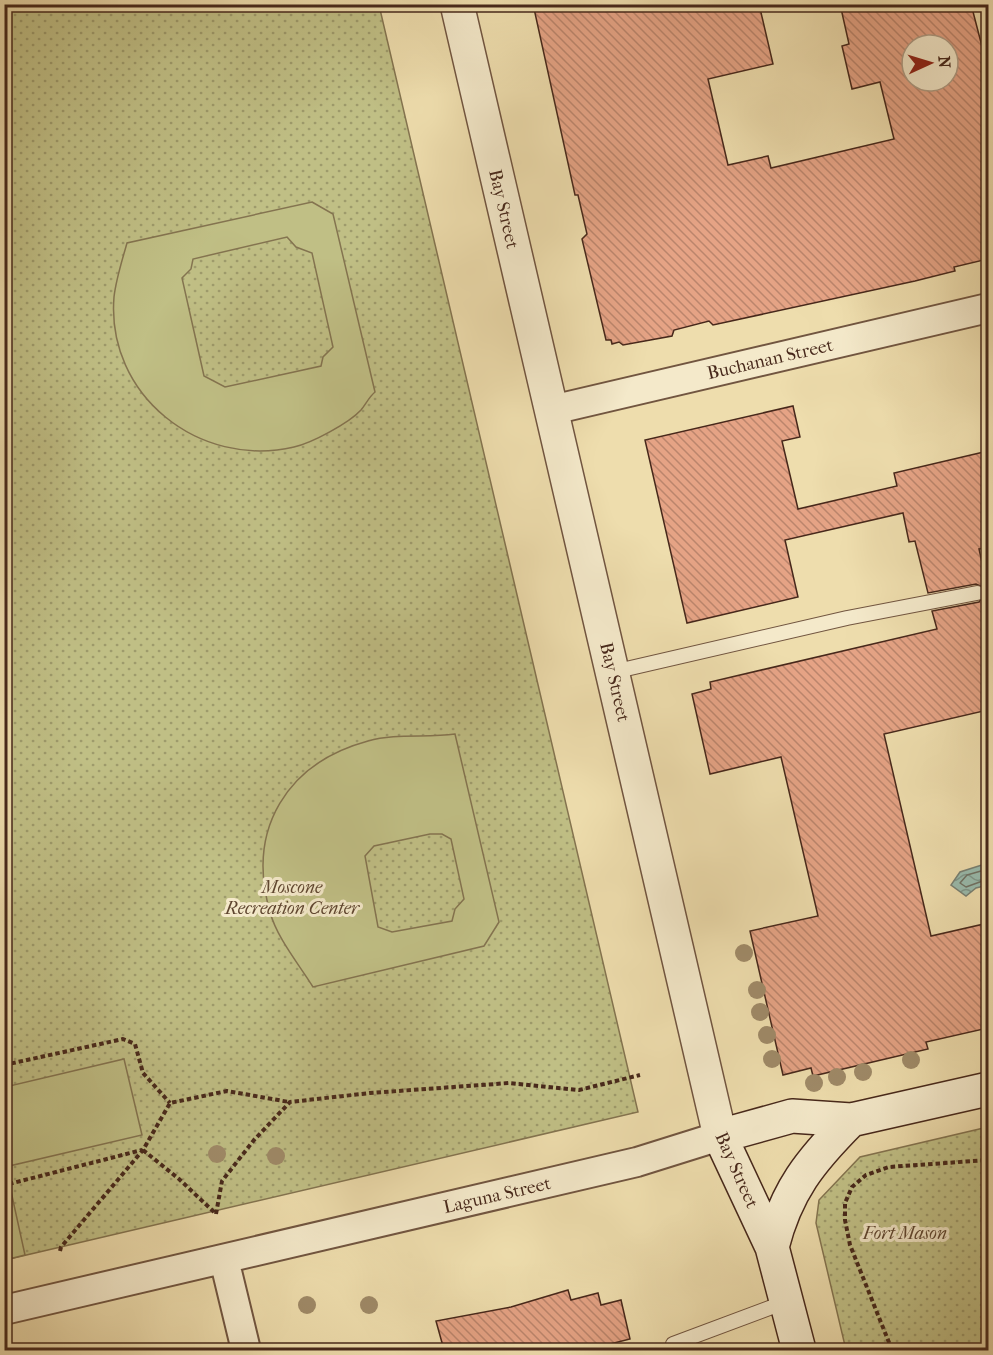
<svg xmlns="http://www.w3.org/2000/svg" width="993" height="1355" viewBox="0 0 993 1355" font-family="'IM FELL French Canon',serif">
	<defs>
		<pattern id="grass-dots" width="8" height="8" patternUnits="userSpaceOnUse" patternTransform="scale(1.5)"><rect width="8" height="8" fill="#c0bf85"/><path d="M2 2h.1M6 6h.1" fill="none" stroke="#9e9b6c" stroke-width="1.8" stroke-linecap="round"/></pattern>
		<pattern id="water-waves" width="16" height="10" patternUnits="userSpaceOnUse" patternTransform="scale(1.5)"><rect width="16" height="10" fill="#99bbad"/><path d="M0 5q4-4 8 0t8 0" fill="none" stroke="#7f988c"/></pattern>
		<pattern id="building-back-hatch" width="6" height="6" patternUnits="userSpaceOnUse" patternTransform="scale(1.5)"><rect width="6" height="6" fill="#e5a385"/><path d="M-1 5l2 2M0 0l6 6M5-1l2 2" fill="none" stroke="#bb856c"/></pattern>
	</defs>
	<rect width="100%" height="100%" fill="#eeddad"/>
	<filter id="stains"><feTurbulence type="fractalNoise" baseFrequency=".00333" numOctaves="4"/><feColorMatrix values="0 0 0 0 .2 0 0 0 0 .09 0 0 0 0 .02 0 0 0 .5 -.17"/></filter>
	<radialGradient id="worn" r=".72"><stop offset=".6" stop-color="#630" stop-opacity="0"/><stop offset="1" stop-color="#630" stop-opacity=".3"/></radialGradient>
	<!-- grass -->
	<path fill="url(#grass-dots)" stroke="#847450" stroke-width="1.5" d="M 4,5 L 379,5 L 638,1112 L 5,1260 Z
		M 988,1127 L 988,1350 L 846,1350 L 816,1223 L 819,1200 L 860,1157 Z"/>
	<!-- garden -->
	<path fill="#c0bf85" stroke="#847450" stroke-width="1.5" fill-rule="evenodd" d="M 312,202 L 333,214 L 375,392 C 369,397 366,404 361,410 C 349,423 312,443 294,447 C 199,469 106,395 114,297 C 116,279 122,261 127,243 ZM 287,237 L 296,247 L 312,253 L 333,347 L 323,357 L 321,366 L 225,387 L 204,376 L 182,278 L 191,269 L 193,259 Z
		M 455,734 L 499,922 L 484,946 L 313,987 C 298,963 277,938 270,912 C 246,829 287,763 368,741 C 396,733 426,738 455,734 ZM 430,834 L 442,834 L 451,839 L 464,899 L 455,909 L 452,921 L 392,932 L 378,927 L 365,856 L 374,846 Z
		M 124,1059 L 142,1135 L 9,1166 L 4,1148 L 5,1087 Z
		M 5,1164 L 25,1255 L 5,1260 L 4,1260 Z"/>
	<!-- water -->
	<path fill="url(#water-waves)" stroke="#788073" stroke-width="1.5" d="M 988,863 L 988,885 L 976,888 L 966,896 L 951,885 L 960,872 Z"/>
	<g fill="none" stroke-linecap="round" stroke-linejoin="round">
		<!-- shore -->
		<path stroke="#707264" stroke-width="1.5" d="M 988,869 L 967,875 L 960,883 L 966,887 L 988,879"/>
	</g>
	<!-- building -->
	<path fill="url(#building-back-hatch)" stroke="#47281b" stroke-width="1.5" fill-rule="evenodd" d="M 533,4 L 759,4 L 773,64 L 708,79 L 728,165 L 768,156 L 771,168 L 894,139 L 880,82 L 852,89 L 842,46 L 849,44 L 840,4 L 971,4 L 985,58 L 988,57 L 988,259 L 954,267 L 955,271 L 915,281 L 713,325 L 709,321 L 674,330 L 672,336 L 623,345 L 619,342 L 612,344 L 611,340 L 606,340 L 602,323 L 582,239 L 587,234 L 578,195 L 575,195 ZM 912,45 L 948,45 L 948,81 L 912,81 Z
		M 793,406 L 800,437 L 782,441 L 798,509 L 897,486 L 894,473 L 988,451 L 988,548 L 979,549 L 988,590 L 988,710 L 884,734 L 931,936 L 984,924 L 988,940 L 988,1028 L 926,1042 L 928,1049 L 813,1076 L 811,1068 L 783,1075 L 750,931 L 818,916 L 781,757 L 710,774 L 692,694 L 711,689 L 710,682 L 937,629 L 932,611 L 979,602 L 986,592 L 983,587 L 976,584 L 928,593 L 915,541 L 909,542 L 903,513 L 785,540 L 798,597 L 687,623 L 645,440 Z
		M 568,1290 L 571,1300 L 598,1293 L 601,1305 L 621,1300 L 630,1339 L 610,1344 L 612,1350 L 444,1350 L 436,1321 L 511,1307 Z"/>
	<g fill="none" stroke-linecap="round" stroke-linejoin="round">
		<!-- service casing -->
		<g stroke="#715540" stroke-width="16">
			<path id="service" d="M 613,672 L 847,618 L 977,593
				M 673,1344 L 788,1301"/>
		</g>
		<!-- minor casing -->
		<g stroke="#715540" stroke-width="32">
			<path id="minor" d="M 552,410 L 988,308
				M 224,1259 L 246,1350
				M 4,1310 L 637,1162 L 720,1136"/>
		</g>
		<!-- tertiary casing -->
		<g stroke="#715540" stroke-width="36">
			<path id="tertiary" d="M 457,4 L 720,1136"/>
		</g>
		<!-- secondary casing -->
		<g stroke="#47281b" stroke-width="36">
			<path id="secondary" d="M 772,1247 C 786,1191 810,1161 851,1120
				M 799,1350 L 772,1247 L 720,1136 L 792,1116 L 851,1120 L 988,1089"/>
		</g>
		<!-- path -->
		<path stroke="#47281b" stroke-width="4" stroke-dasharray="4.5 3" stroke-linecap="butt" d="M 4,1065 L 123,1039 L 135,1044 L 143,1073 L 170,1103
			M 143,1150 L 179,1179 L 215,1213
			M 9,1184 L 142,1150
			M 216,1214 L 222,1181 L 254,1140 L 290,1102 L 370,1093 L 509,1083 L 579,1090 L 640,1075
			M 60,1251 L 61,1247 L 143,1150 L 170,1103 L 227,1091 L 289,1102
			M 892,1350 L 850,1245 L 845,1220 L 845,1203 L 852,1187 L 866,1175 L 889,1167 L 988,1160"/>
		<!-- service -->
		<use href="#service" stroke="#f4e9ca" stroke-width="14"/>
		<!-- minor -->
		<use href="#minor" stroke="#f4e9ca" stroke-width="28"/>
		<!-- tertiary -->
		<use href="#tertiary" stroke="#f4e9ca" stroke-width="33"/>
		<!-- secondary -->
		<use href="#secondary" stroke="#f4e9ca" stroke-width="33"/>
	</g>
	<!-- trees -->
	<g fill="#9f8a68">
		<circle cx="744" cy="953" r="9"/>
		<circle cx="757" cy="990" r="9"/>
		<circle cx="760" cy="1012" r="9"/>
		<circle cx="767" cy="1035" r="9"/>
		<circle cx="772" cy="1059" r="9"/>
		<circle cx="911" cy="1060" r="9"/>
		<circle cx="863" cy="1072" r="9"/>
		<circle cx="837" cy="1077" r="9"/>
		<circle cx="814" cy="1083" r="9"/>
		<circle cx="217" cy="1154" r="9"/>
		<circle cx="276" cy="1156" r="9"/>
		<circle cx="307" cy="1305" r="9"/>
		<circle cx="369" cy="1305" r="9"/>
	</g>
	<g text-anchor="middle" stroke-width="6" stroke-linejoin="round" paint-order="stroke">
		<!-- street labels -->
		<g font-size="18" fill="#47281b" stroke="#f4e9ca">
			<text transform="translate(504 209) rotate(77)" y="6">Bay Street</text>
			<text transform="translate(770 359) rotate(-13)" y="6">Buchanan Street</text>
			<text transform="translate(615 682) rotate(77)" y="6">Bay Street</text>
			<text transform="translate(737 1170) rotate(66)" y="6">Bay Street</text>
			<text transform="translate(497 1195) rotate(-13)" y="6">Laguna Street</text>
		</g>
		<!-- park labels -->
		<g font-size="18" font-style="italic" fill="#5f4630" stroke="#f4e9ca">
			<text x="292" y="893">Moscone<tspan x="292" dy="21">Recreation Center</tspan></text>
			<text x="905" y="1239">Fort Mason</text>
		</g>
	</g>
	<!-- margin -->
	<rect width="993" height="1355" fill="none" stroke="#eeddad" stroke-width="24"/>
	<rect x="6" y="6" width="981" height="1343" fill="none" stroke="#47281b" stroke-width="3"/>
	<rect x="12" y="12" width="969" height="1331" fill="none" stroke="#47281b" stroke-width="1.5"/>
	<!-- north arrow -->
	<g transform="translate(930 63) rotate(86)"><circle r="28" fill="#f4e9ca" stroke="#af9c84" stroke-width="1.5"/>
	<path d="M0-4.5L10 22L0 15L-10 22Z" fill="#8f2418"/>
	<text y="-9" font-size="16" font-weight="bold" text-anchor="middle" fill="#47281b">N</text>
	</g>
	<rect width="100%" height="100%" filter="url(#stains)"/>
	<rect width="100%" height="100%" fill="url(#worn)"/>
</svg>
